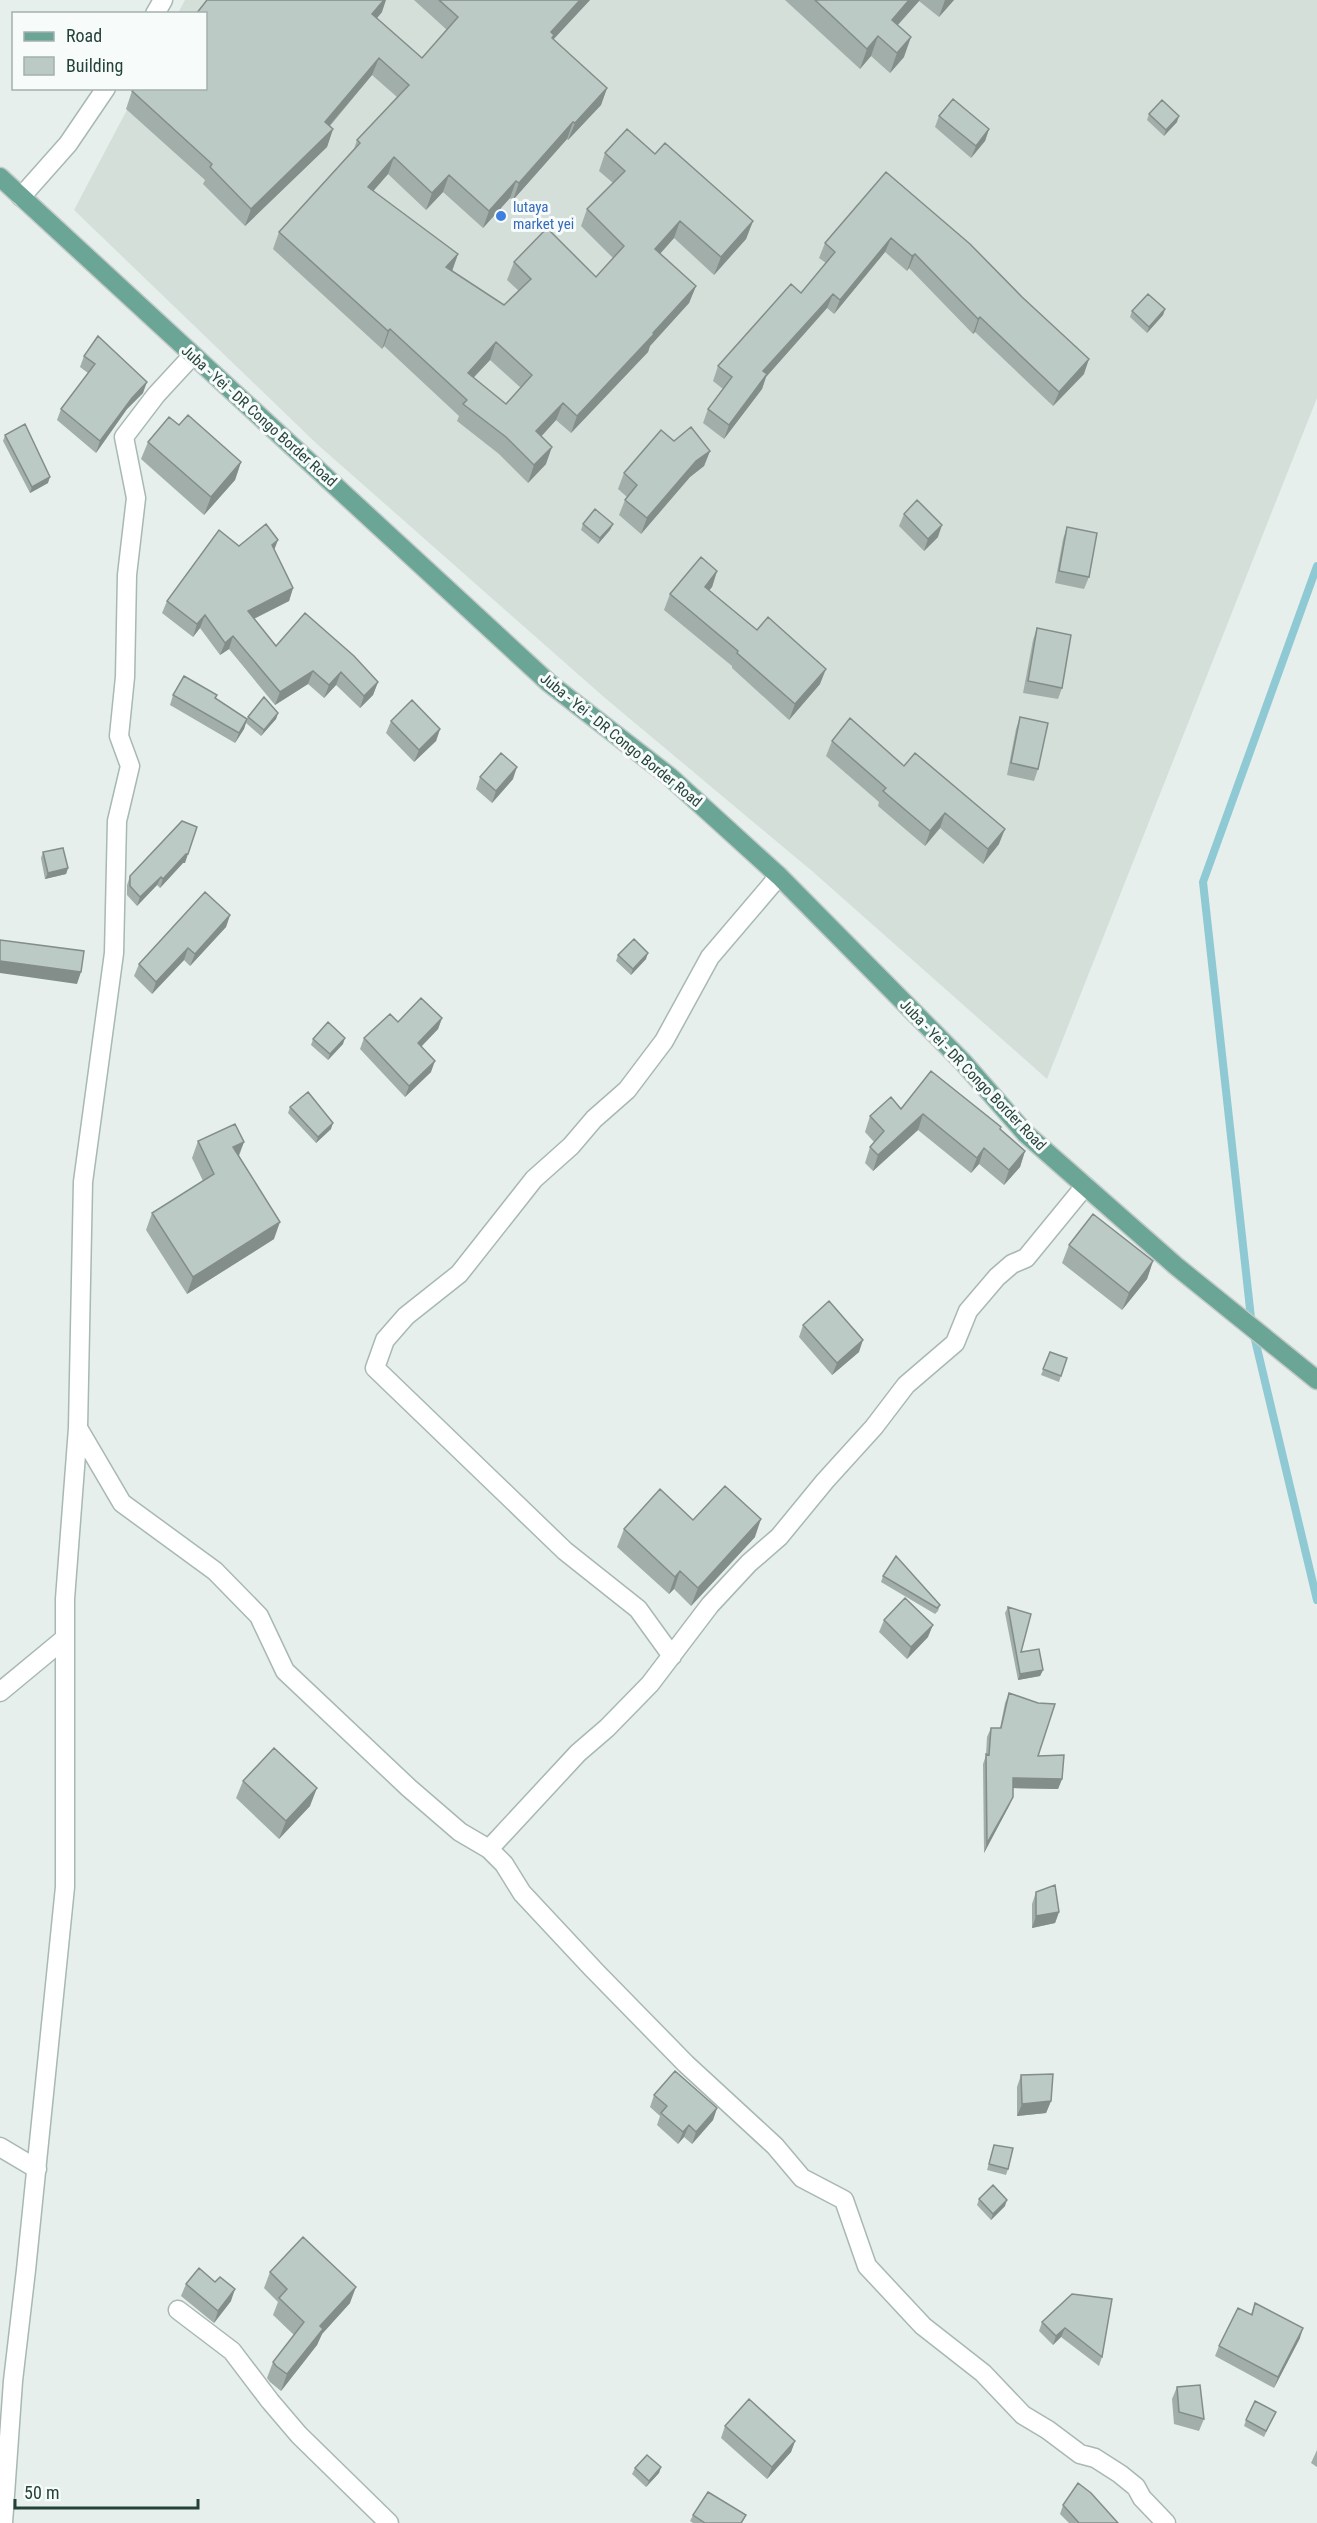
<svg xmlns="http://www.w3.org/2000/svg" width="1317" height="2523" viewBox="0 0 1317 2523" font-family="'Roboto Condensed',sans-serif">
	<rect width="100%" height="100%" fill="#e6efeb"/>
	<!-- built -->
	<path fill="#d4dfda" d="M 185,0 L 1317,0 L 1317,398 L 1047,1079 L 812,871 L 605,698 L 317,444 L 74,210 L 138,89 L 206,88 L 206,14 L 178,13 Z"/>
	<g fill="none" stroke-linecap="round" stroke-linejoin="round">
		<!-- stream -->
		<path stroke="#8ec9d4" stroke-width="8" d="M 1317,566 L 1203,882 L 1252,1327 L 1317,1600"/>
		<!-- street casing -->
		<g stroke="#a8b8b2" stroke-width="21">
			<path id="street" d="M 155,14 L 163,0
				M 21,197 L 68,144 L 106,88
				M 78,1428 L 122,1503 L 215,1571 L 259,1616 L 285,1671 L 409,1788 L 460,1832 L 489,1849 L 504,1864 L 522,1893 L 594,1970 L 686,2064 L 775,2146 L 802,2178 L 844,2200 L 867,2266 L 923,2326 L 983,2373 L 1023,2415 L 1048,2430 L 1080,2454 L 1095,2458 L 1120,2474 L 1136,2487 L 1142,2498 L 1166,2523
				M 672,1656 L 638,1609 L 565,1551 L 375,1368 L 385,1340 L 406,1316 L 459,1274 L 534,1179 L 571,1146 L 594,1119 L 627,1090 L 664,1041 L 710,957 L 779,876
				M 0,1692 L 64,1639
				M 489,1849 L 578,1753 L 607,1728 L 650,1684 L 710,1605 L 749,1563 L 779,1537 L 825,1481 L 874,1427 L 906,1385 L 955,1343 L 968,1311 L 997,1277 L 1012,1264 L 1026,1258 L 1085,1186
				M 0,2147 L 37,2169
				M 178,2310 L 232,2351 L 270,2401 L 299,2435 L 389,2523
				M 3,2523 L 13,2381 L 26,2270 L 65,1887 L 65,1599 L 78,1428 L 83,1182 L 114,953 L 117,821 L 130,766 L 119,736 L 125,677 L 127,575 L 136,498 L 124,437 L 156,395 L 192,356"/>
		</g>
		<!-- primary casing -->
		<g stroke="#c2cac8" stroke-width="21">
			<path id="primary" d="M 0,177 L 549,683 L 669,776 L 779,876 L 963,1062 L 1026,1134 L 1176,1266 L 1317,1380"/>
		</g>
		<!-- street -->
		<use href="#street" stroke="#fff" stroke-width="18"/>
		<!-- primary -->
		<use href="#primary" stroke="#6aa596" stroke-width="18"/>
	</g>
	<!-- wall -->
	<path fill="#a1aea9" fill-rule="evenodd" d="M 414,0 L 590,0 L 553,39 L 607,88 L 601,105 L 568,140 L 567,139 L 513,200 L 510,198 L 483,228 L 443,192 L 426,210 L 388,174 L 373,191 L 458,254 L 452,271 L 504,305 L 519,291 L 507,280 L 514,262 L 596,277 L 613,258 L 581,226 L 587,209 L 613,183 L 599,171 L 605,153 L 655,154 L 753,221 L 746,239 L 714,275 L 674,238 L 660,254 L 696,286 L 689,303 L 650,346 L 648,352 L 571,433 L 556,420 L 541,436 L 546,464 L 528,483 L 499,454 L 457,421 L 459,416 L 384,346 L 382,349 L 273,249 L 279,232 L 354,149 L 357,140 L 397,97 L 372,75 L 330,126 L 333,129 L 327,147 L 245,226 L 203,184 L 205,180 L 126,109 L 132,91 L 382,12 L 377,18 L 422,58 L 447,30 ZM 490,360 L 521,388 L 506,404 L 473,378 Z
		M 785,0 L 954,0 L 939,17 L 919,1 L 898,25 L 904,57 L 890,73 L 871,56 L 860,69 Z
		M 1149,114 L 1177,122 L 1164,136 L 1147,120 Z
		M 939,116 L 989,129 L 985,141 L 971,158 L 935,127 Z
		M 886,172 L 1084,374 L 1053,406 L 975,332 L 973,334 L 909,268 L 907,271 L 885,252 L 834,314 L 827,308 L 766,377 L 762,389 L 724,439 L 703,423 L 708,409 L 723,389 L 713,381 L 718,366 L 801,293 L 826,263 L 819,258 L 825,243 Z
		M 1165,309 L 1163,315 L 1147,333 L 1130,317 L 1132,311 Z
		M 84,356 L 143,393 L 127,409 L 96,453 L 57,420 L 61,409 L 88,373 L 80,367 Z
		M 179,425 L 241,462 L 235,480 L 204,515 L 141,459 L 148,442 Z
		M 5,435 L 48,483 L 30,493 L 3,441 Z
		M 674,441 L 710,451 L 704,466 L 690,477 L 641,534 L 619,515 L 625,500 L 627,497 L 618,489 L 624,473 Z
		M 904,514 L 938,537 L 924,551 L 899,526 Z
		M 583,524 L 613,524 L 610,530 L 598,544 L 581,530 Z
		M 1067,527 L 1089,577 L 1084,589 L 1055,583 L 1063,539 Z
		M 239,546 L 274,550 L 293,588 L 289,601 L 254,619 L 276,646 L 378,682 L 373,695 L 360,708 L 336,685 L 324,698 L 308,684 L 275,705 L 229,649 L 220,655 L 200,628 L 193,637 L 162,613 L 167,601 Z
		M 717,571 L 712,587 L 709,590 L 820,684 L 789,720 L 732,668 L 732,666 L 664,610 L 670,594 Z
		M 1037,628 L 1062,688 L 1058,699 L 1023,693 L 1033,640 Z
		M 173,695 L 217,695 L 215,699 L 247,719 L 248,717 L 278,713 L 276,719 L 261,736 L 246,723 L 244,729 L 235,743 L 170,705 Z
		M 1020,717 L 1038,769 L 1034,781 L 1007,775 L 1016,729 Z
		M 391,721 L 440,729 L 436,741 L 414,762 L 386,733 Z
		M 832,741 L 904,766 L 999,844 L 983,864 L 940,828 L 925,846 L 878,806 L 879,802 L 826,756 Z
		M 480,777 L 513,779 L 492,803 L 476,789 Z
		M 182,821 L 185,863 L 183,863 L 160,888 L 157,885 L 137,906 L 127,895 L 127,885 L 130,876 Z
		M 43,852 L 68,868 L 66,874 L 45,879 L 41,858 Z
		M 230,915 L 226,927 L 190,966 L 184,960 L 152,994 L 134,976 L 139,964 Z
		M 618,955 L 646,959 L 631,975 L 616,961 Z
		M 442,1018 L 438,1029 L 421,1047 L 431,1072 L 405,1097 L 360,1049 L 364,1038 L 398,1022 Z
		M 313,1039 L 343,1044 L 328,1060 L 311,1045 Z
		M 290,1107 L 331,1129 L 316,1143 L 288,1113 Z
		M 901,1109 L 1000,1130 L 1025,1151 L 1020,1167 L 1004,1185 L 979,1164 L 971,1173 L 918,1130 L 873,1171 L 865,1163 L 870,1147 L 874,1142 L 865,1132 L 870,1116 Z
		M 198,1141 L 244,1142 L 239,1156 L 274,1239 L 187,1294 L 146,1230 L 152,1213 L 203,1181 L 192,1158 Z
		M 1069,1245 L 1153,1261 L 1147,1279 L 1122,1310 L 1062,1263 Z
		M 803,1325 L 859,1352 L 832,1375 L 799,1337 Z
		M 1050,1352 L 1067,1358 L 1059,1382 L 1041,1375 Z
		M 693,1520 L 755,1537 L 691,1606 L 674,1589 L 669,1594 L 617,1547 L 624,1529 Z
		M 883,1576 L 940,1605 L 938,1611 L 935,1614 L 881,1582 Z
		M 1008,1607 L 1021,1652 L 1043,1670 L 1040,1676 L 1018,1680 L 1005,1613 Z
		M 884,1620 L 928,1637 L 907,1659 L 879,1632 Z
		M 1009,1693 L 1038,1756 L 1062,1779 L 1058,1789 L 1013,1788 L 1013,1797 L 1009,1806 L 984,1853 L 983,1764 L 986,1755 L 987,1737 L 991,1728 L 1000,1728 L 1005,1703 Z
		M 243,1781 L 310,1806 L 279,1839 L 236,1798 Z
		M 1036,1892 L 1059,1912 L 1055,1923 L 1032,1928 L 1032,1904 Z
		M 1021,2075 L 1051,2101 L 1046,2113 L 1017,2116 L 1017,2087 Z
		M 654,2095 L 717,2108 L 713,2120 L 692,2144 L 684,2137 L 678,2144 L 657,2125 L 660,2116 L 650,2107 Z
		M 994,2145 L 1008,2169 L 1006,2175 L 987,2170 Z
		M 979,2199 L 1005,2206 L 991,2220 L 977,2205 Z
		M 270,2272 L 350,2303 L 322,2334 L 317,2345 L 281,2391 L 270,2382 L 267,2378 L 273,2362 L 294,2335 L 273,2315 L 278,2302 L 264,2288 Z
		M 186,2284 L 231,2301 L 214,2323 L 181,2296 Z
		M 1072,2294 L 1102,2357 L 1099,2366 L 1061,2337 L 1053,2345 L 1039,2331 L 1042,2322 Z
		M 1255,2303 L 1300,2338 L 1274,2388 L 1215,2356 L 1219,2346 L 1251,2314 Z
		M 1177,2387 L 1204,2419 L 1199,2431 L 1174,2424 L 1172,2399 Z
		M 1276,2412 L 1264,2437 L 1244,2426 L 1246,2420 Z
		M 725,2426 L 795,2441 L 791,2452 L 767,2479 L 721,2438 Z
		M 1317,2450 L 1317,2467 L 1311,2463 Z
		M 661,2467 L 659,2473 L 646,2487 L 632,2474 L 635,2468 Z
		M 1063,2505 L 1118,2523 L 1069,2523 L 1060,2514 Z
		M 693,2515 L 746,2515 L 742,2523 L 693,2523 L 690,2521 Z"/>
	<!-- shaded-wall -->
	<path fill="#838d89" d="M 384,0 L 386,0 L 382,12 L 366,31 L 372,14 Z
		M 580,0 L 590,0 L 552,41 L 551,32 Z
		M 909,0 L 920,0 L 884,40 L 892,20 Z
		M 945,0 L 954,0 L 939,17 Z
		M 878,36 L 871,56 L 860,69 L 867,49 Z
		M 911,37 L 904,57 L 890,73 L 897,53 Z
		M 379,58 L 372,75 L 318,139 L 325,122 Z
		M 607,88 L 601,105 L 568,140 L 575,123 Z
		M 1179,116 L 1177,122 L 1164,136 L 1166,130 Z
		M 573,122 L 567,139 L 513,200 L 519,183 Z
		M 333,129 L 327,147 L 245,226 L 251,209 Z
		M 989,129 L 985,141 L 971,158 L 976,146 Z
		M 394,157 L 388,174 L 362,204 L 368,187 Z
		M 449,175 L 443,192 L 426,210 L 432,193 Z
		M 516,181 L 510,198 L 483,228 L 489,211 Z
		M 680,221 L 674,238 L 648,267 L 655,249 Z
		M 753,221 L 746,239 L 714,275 L 721,257 Z
		M 891,238 L 885,252 L 834,314 L 840,300 Z
		M 458,254 L 452,271 L 446,267 Z
		M 915,254 L 909,268 L 907,271 L 912,256 Z
		M 696,286 L 689,303 L 650,346 L 648,352 L 571,433 L 577,416 Z
		M 833,294 L 827,308 L 766,377 L 762,389 L 724,439 L 729,425 L 763,371 Z
		M 1165,309 L 1163,315 L 1147,333 L 1149,327 Z
		M 980,317 L 975,332 L 973,334 L 978,319 Z
		M 390,329 L 384,346 L 382,349 L 388,331 Z
		M 496,342 L 490,360 L 461,391 L 468,373 Z
		M 1089,359 L 1084,374 L 1053,406 L 1059,392 Z
		M 147,382 L 143,393 L 127,409 L 96,453 L 100,441 L 132,398 Z
		M 563,403 L 556,420 L 530,449 L 536,431 Z
		M 552,447 L 546,464 L 528,483 L 534,465 Z
		M 710,451 L 704,466 L 690,477 L 641,534 L 647,518 L 696,461 Z
		M 241,462 L 235,480 L 204,515 L 211,497 Z
		M 50,477 L 48,483 L 30,493 L 32,487 Z
		M 613,524 L 610,530 L 598,544 L 600,538 Z
		M 942,525 L 938,537 L 924,551 L 928,539 Z
		M 278,540 L 273,553 L 272,545 Z
		M 717,571 L 712,587 L 699,603 L 705,587 Z
		M 293,588 L 289,601 L 243,624 L 248,611 Z
		M 205,615 L 200,628 L 193,637 L 197,624 Z
		M 233,636 L 229,649 L 220,655 L 225,643 Z
		M 826,669 L 820,684 L 789,720 L 795,704 Z
		M 313,671 L 308,684 L 275,705 L 280,692 Z
		M 341,672 L 336,685 L 324,698 L 329,685 Z
		M 378,682 L 373,695 L 360,708 L 364,696 Z
		M 278,713 L 276,719 L 261,736 L 264,730 Z
		M 247,719 L 244,729 L 235,743 L 239,733 Z
		M 440,729 L 436,741 L 414,762 L 419,750 Z
		M 517,767 L 513,779 L 492,803 L 496,791 Z
		M 945,813 L 940,828 L 925,846 L 930,831 Z
		M 1005,829 L 999,844 L 983,864 L 988,849 Z
		M 186,854 L 188,854 L 185,863 L 183,863 L 160,888 L 163,879 Z
		M 68,868 L 66,874 L 45,879 L 48,873 Z
		M 161,877 L 157,885 L 137,906 L 140,897 Z
		M 230,915 L 226,927 L 190,966 L 195,954 Z
		M 188,948 L 184,960 L 152,994 L 156,982 Z
		M 648,953 L 646,959 L 631,975 L 633,969 Z
		M 0,961 L 81,972 L 77,984 L 0,973 Z
		M 442,1018 L 438,1029 L 414,1054 L 418,1043 Z
		M 345,1038 L 343,1044 L 328,1060 L 330,1054 Z
		M 435,1061 L 431,1072 L 405,1097 L 409,1086 Z
		M 923,1114 L 918,1130 L 873,1171 L 878,1155 Z
		M 333,1123 L 331,1129 L 316,1143 L 318,1137 Z
		M 244,1142 L 237,1159 L 233,1147 Z
		M 984,1148 L 979,1164 L 971,1173 L 977,1158 Z
		M 1025,1151 L 1020,1167 L 1004,1185 L 1009,1170 Z
		M 280,1222 L 274,1239 L 187,1294 L 193,1277 Z
		M 1153,1261 L 1147,1279 L 1122,1310 L 1129,1293 Z
		M 863,1340 L 859,1352 L 832,1375 L 837,1363 Z
		M 761,1519 L 755,1537 L 691,1606 L 698,1588 Z
		M 680,1571 L 674,1589 L 669,1594 L 675,1577 Z
		M 933,1625 L 928,1637 L 907,1659 L 911,1647 Z
		M 1043,1670 L 1040,1676 L 1018,1680 L 1020,1674 Z
		M 1013,1778 L 1062,1779 L 1058,1789 L 1009,1788 Z
		M 317,1788 L 310,1806 L 279,1839 L 286,1821 Z
		M 1013,1797 L 1009,1806 L 984,1853 L 987,1843 Z
		M 1059,1912 L 1055,1923 L 1032,1928 L 1036,1916 Z
		M 1051,2101 L 1046,2113 L 1017,2116 L 1022,2104 Z
		M 717,2108 L 713,2120 L 692,2144 L 696,2132 Z
		M 689,2125 L 684,2137 L 678,2144 L 683,2132 Z
		M 1007,2200 L 1005,2206 L 991,2220 L 993,2214 Z
		M 356,2287 L 350,2303 L 322,2334 L 317,2345 L 281,2391 L 287,2374 L 320,2326 Z
		M 235,2289 L 231,2301 L 214,2323 L 218,2311 Z
		M 1065,2328 L 1061,2337 L 1053,2345 L 1056,2336 Z
		M 1303,2328 L 1300,2338 L 1274,2388 L 1278,2377 Z
		M 795,2441 L 791,2452 L 767,2479 L 772,2467 Z
		M 661,2467 L 659,2473 L 646,2487 L 649,2481 Z"/>
	<!-- building -->
	<path fill="#bbcac4" stroke="#838d89" stroke-width="1.5" fill-rule="evenodd" d="M 207,0 L 384,0 L 372,14 L 422,58 L 458,17 L 439,0 L 580,0 L 551,32 L 554,35 L 552,38 L 607,88 L 575,123 L 573,122 L 519,183 L 516,181 L 489,211 L 449,175 L 432,193 L 394,157 L 368,187 L 458,254 L 446,267 L 504,305 L 531,279 L 514,262 L 547,228 L 596,277 L 624,246 L 587,209 L 625,171 L 605,153 L 627,129 L 655,154 L 665,143 L 753,221 L 721,257 L 680,221 L 655,249 L 696,286 L 653,333 L 654,334 L 577,416 L 563,403 L 536,431 L 552,447 L 534,465 L 506,437 L 463,404 L 467,400 L 390,329 L 388,331 L 279,232 L 360,143 L 357,140 L 409,85 L 379,58 L 325,122 L 333,129 L 251,209 L 210,167 L 212,164 L 132,91 L 135,88 L 206,88 L 206,14 L 196,14 ZM 496,342 L 532,375 L 506,404 L 468,373 Z
		M 815,0 L 909,0 L 892,20 L 911,37 L 897,53 L 878,36 L 867,49 Z
		M 953,99 L 989,129 L 976,146 L 939,116 Z
		M 1162,100 L 1179,116 L 1166,130 L 1149,114 Z
		M 886,172 L 970,244 L 1022,297 L 1089,359 L 1059,392 L 980,317 L 978,319 L 915,254 L 912,256 L 891,238 L 840,300 L 833,294 L 763,371 L 767,374 L 729,425 L 708,409 L 732,377 L 718,366 L 791,284 L 801,293 L 835,252 L 825,243 Z
		M 1148,294 L 1165,309 L 1149,327 L 1132,311 Z
		M 98,336 L 147,382 L 132,398 L 100,441 L 61,409 L 95,364 L 84,356 Z
		M 188,415 L 241,462 L 211,497 L 148,442 L 169,417 L 179,425 Z
		M 25,424 L 50,477 L 32,487 L 5,435 Z
		M 691,427 L 710,451 L 696,461 L 647,518 L 625,500 L 637,485 L 624,473 L 661,430 L 674,441 Z
		M 917,500 L 942,525 L 928,539 L 904,514 Z
		M 595,509 L 613,524 L 600,538 L 583,524 Z
		M 266,524 L 278,540 L 272,545 L 293,588 L 248,611 L 276,646 L 305,613 L 354,656 L 378,682 L 364,696 L 341,672 L 329,685 L 313,671 L 280,692 L 233,636 L 225,643 L 205,615 L 197,624 L 167,601 L 219,530 L 239,546 Z
		M 1067,527 L 1097,533 L 1089,577 L 1059,571 Z
		M 701,557 L 717,571 L 705,587 L 757,630 L 768,617 L 826,669 L 795,704 L 737,653 L 738,651 L 670,594 Z
		M 1037,628 L 1071,635 L 1062,688 L 1028,681 Z
		M 184,676 L 217,695 L 215,698 L 247,719 L 239,733 L 173,695 Z
		M 264,697 L 278,713 L 264,730 L 248,717 Z
		M 412,700 L 440,729 L 419,750 L 391,721 Z
		M 1020,717 L 1048,723 L 1038,769 L 1011,763 Z
		M 850,718 L 904,766 L 915,753 L 1005,829 L 988,849 L 945,813 L 930,831 L 883,791 L 886,788 L 832,741 Z
		M 501,753 L 517,767 L 496,791 L 480,777 Z
		M 182,821 L 197,827 L 188,854 L 186,854 L 163,879 L 161,877 L 140,897 L 130,886 L 130,876 Z
		M 63,848 L 68,868 L 48,873 L 43,852 Z
		M 205,892 L 230,915 L 195,954 L 188,948 L 156,982 L 139,964 Z
		M 634,939 L 648,953 L 633,969 L 618,955 Z
		M 0,940 L 84,951 L 81,972 L 0,961 Z
		M 421,998 L 442,1018 L 418,1043 L 435,1061 L 409,1086 L 364,1038 L 390,1014 L 398,1022 Z
		M 328,1022 L 345,1038 L 330,1054 L 313,1039 Z
		M 931,1071 L 1001,1127 L 1000,1129 L 1025,1151 L 1009,1170 L 984,1148 L 977,1158 L 923,1114 L 878,1155 L 870,1147 L 884,1131 L 870,1116 L 891,1097 L 901,1109 Z
		M 308,1092 L 333,1123 L 318,1137 L 290,1107 Z
		M 235,1124 L 244,1142 L 233,1147 L 280,1222 L 193,1277 L 152,1213 L 214,1174 L 198,1141 Z
		M 1093,1214 L 1153,1261 L 1129,1293 L 1069,1245 Z
		M 829,1301 L 863,1340 L 837,1363 L 803,1325 Z
		M 1050,1352 L 1067,1358 L 1061,1376 L 1043,1369 Z
		M 725,1486 L 761,1519 L 698,1588 L 680,1571 L 675,1577 L 624,1529 L 660,1489 L 693,1520 Z
		M 896,1556 L 940,1605 L 937,1608 L 883,1576 Z
		M 905,1598 L 933,1625 L 911,1647 L 884,1620 Z
		M 1008,1607 L 1031,1614 L 1021,1652 L 1039,1649 L 1043,1670 L 1020,1674 Z
		M 1009,1693 L 1038,1703 L 1055,1704 L 1038,1756 L 1064,1755 L 1062,1779 L 1013,1778 L 1013,1797 L 987,1843 L 986,1754 L 989,1755 L 991,1728 L 1001,1728 Z
		M 274,1748 L 317,1788 L 286,1821 L 243,1781 Z
		M 1055,1885 L 1059,1912 L 1036,1916 L 1036,1892 Z
		M 675,2071 L 717,2108 L 696,2132 L 689,2125 L 683,2132 L 661,2113 L 667,2106 L 654,2095 Z
		M 1053,2074 L 1051,2101 L 1022,2104 L 1021,2075 Z
		M 994,2145 L 1013,2148 L 1008,2169 L 989,2164 Z
		M 993,2185 L 1007,2200 L 993,2214 L 979,2199 Z
		M 303,2237 L 356,2287 L 320,2326 L 323,2329 L 287,2374 L 276,2366 L 273,2362 L 304,2322 L 279,2298 L 287,2289 L 270,2272 Z
		M 199,2268 L 215,2282 L 220,2277 L 235,2289 L 218,2311 L 186,2284 Z
		M 1072,2294 L 1112,2299 L 1102,2357 L 1065,2328 L 1056,2336 L 1042,2322 Z
		M 1255,2303 L 1303,2328 L 1278,2377 L 1219,2346 L 1238,2308 L 1252,2315 Z
		M 1200,2385 L 1204,2419 L 1179,2412 L 1177,2387 Z
		M 749,2399 L 795,2441 L 772,2467 L 725,2426 Z
		M 1255,2401 L 1276,2412 L 1266,2431 L 1246,2420 Z
		M 647,2455 L 661,2467 L 649,2481 L 635,2468 Z
		M 1078,2483 L 1091,2493 L 1118,2523 L 1079,2523 L 1063,2505 Z
		M 708,2492 L 746,2515 L 741,2523 L 705,2523 L 693,2515 Z"/>
	<!-- markers -->
	<circle fill="#3f7fe0" stroke="#f7fbf9" stroke-width="2" cx="501" cy="216" r="6"/>
	<g text-anchor="middle" stroke-width="6" stroke-linejoin="round" paint-order="stroke">
		<!-- shop labels -->
		<g font-size="15" fill="#366cbe" stroke="#f7fbf9" text-anchor="start">
			<text x="513" y="212">lutaya<tspan x="513" dy="17">market yei</tspan></text>
		</g>
		<!-- street labels -->
		<g font-size="15" fill="#24423a" stroke="#f7fbf9">
			<text transform="translate(259 416) rotate(42)" y="5">Juba - Yei - DR Congo Border Road</text>
			<text transform="translate(621 740) rotate(39)" y="5">Juba - Yei - DR Congo Border Road</text>
			<text transform="translate(973 1075) rotate(46)" y="5">Juba - Yei - DR Congo Border Road</text>
		</g>
	</g>
	<!-- legend -->
	<rect x="12" y="12" width="195" height="78" fill="#f7fbf9" stroke="#a3b1ad" stroke-width="1.5"/>
	<rect x="24" y="32" width="30" height="9" fill="#6aa596" stroke="#a3b1ad" stroke-width="1.5"/>
	<text x="66" y="42" font-size="18" fill="#24423a">Road</text>
	<rect x="24" y="57" width="30" height="18" fill="#bbcac4" stroke="#a3b1ad" stroke-width="1.5"/>
	<text x="66" y="72" font-size="18" fill="#24423a">Building</text>
	<!-- scale -->
	<path d="M15 2499v9h183v-9" fill="none" stroke="#24423a" stroke-width="3"/>
	<text x="24" y="2499" font-size="18" fill="#24423a" stroke="#f7fbf9" stroke-width="4.5" paint-order="stroke">50 m</text>
</svg>
